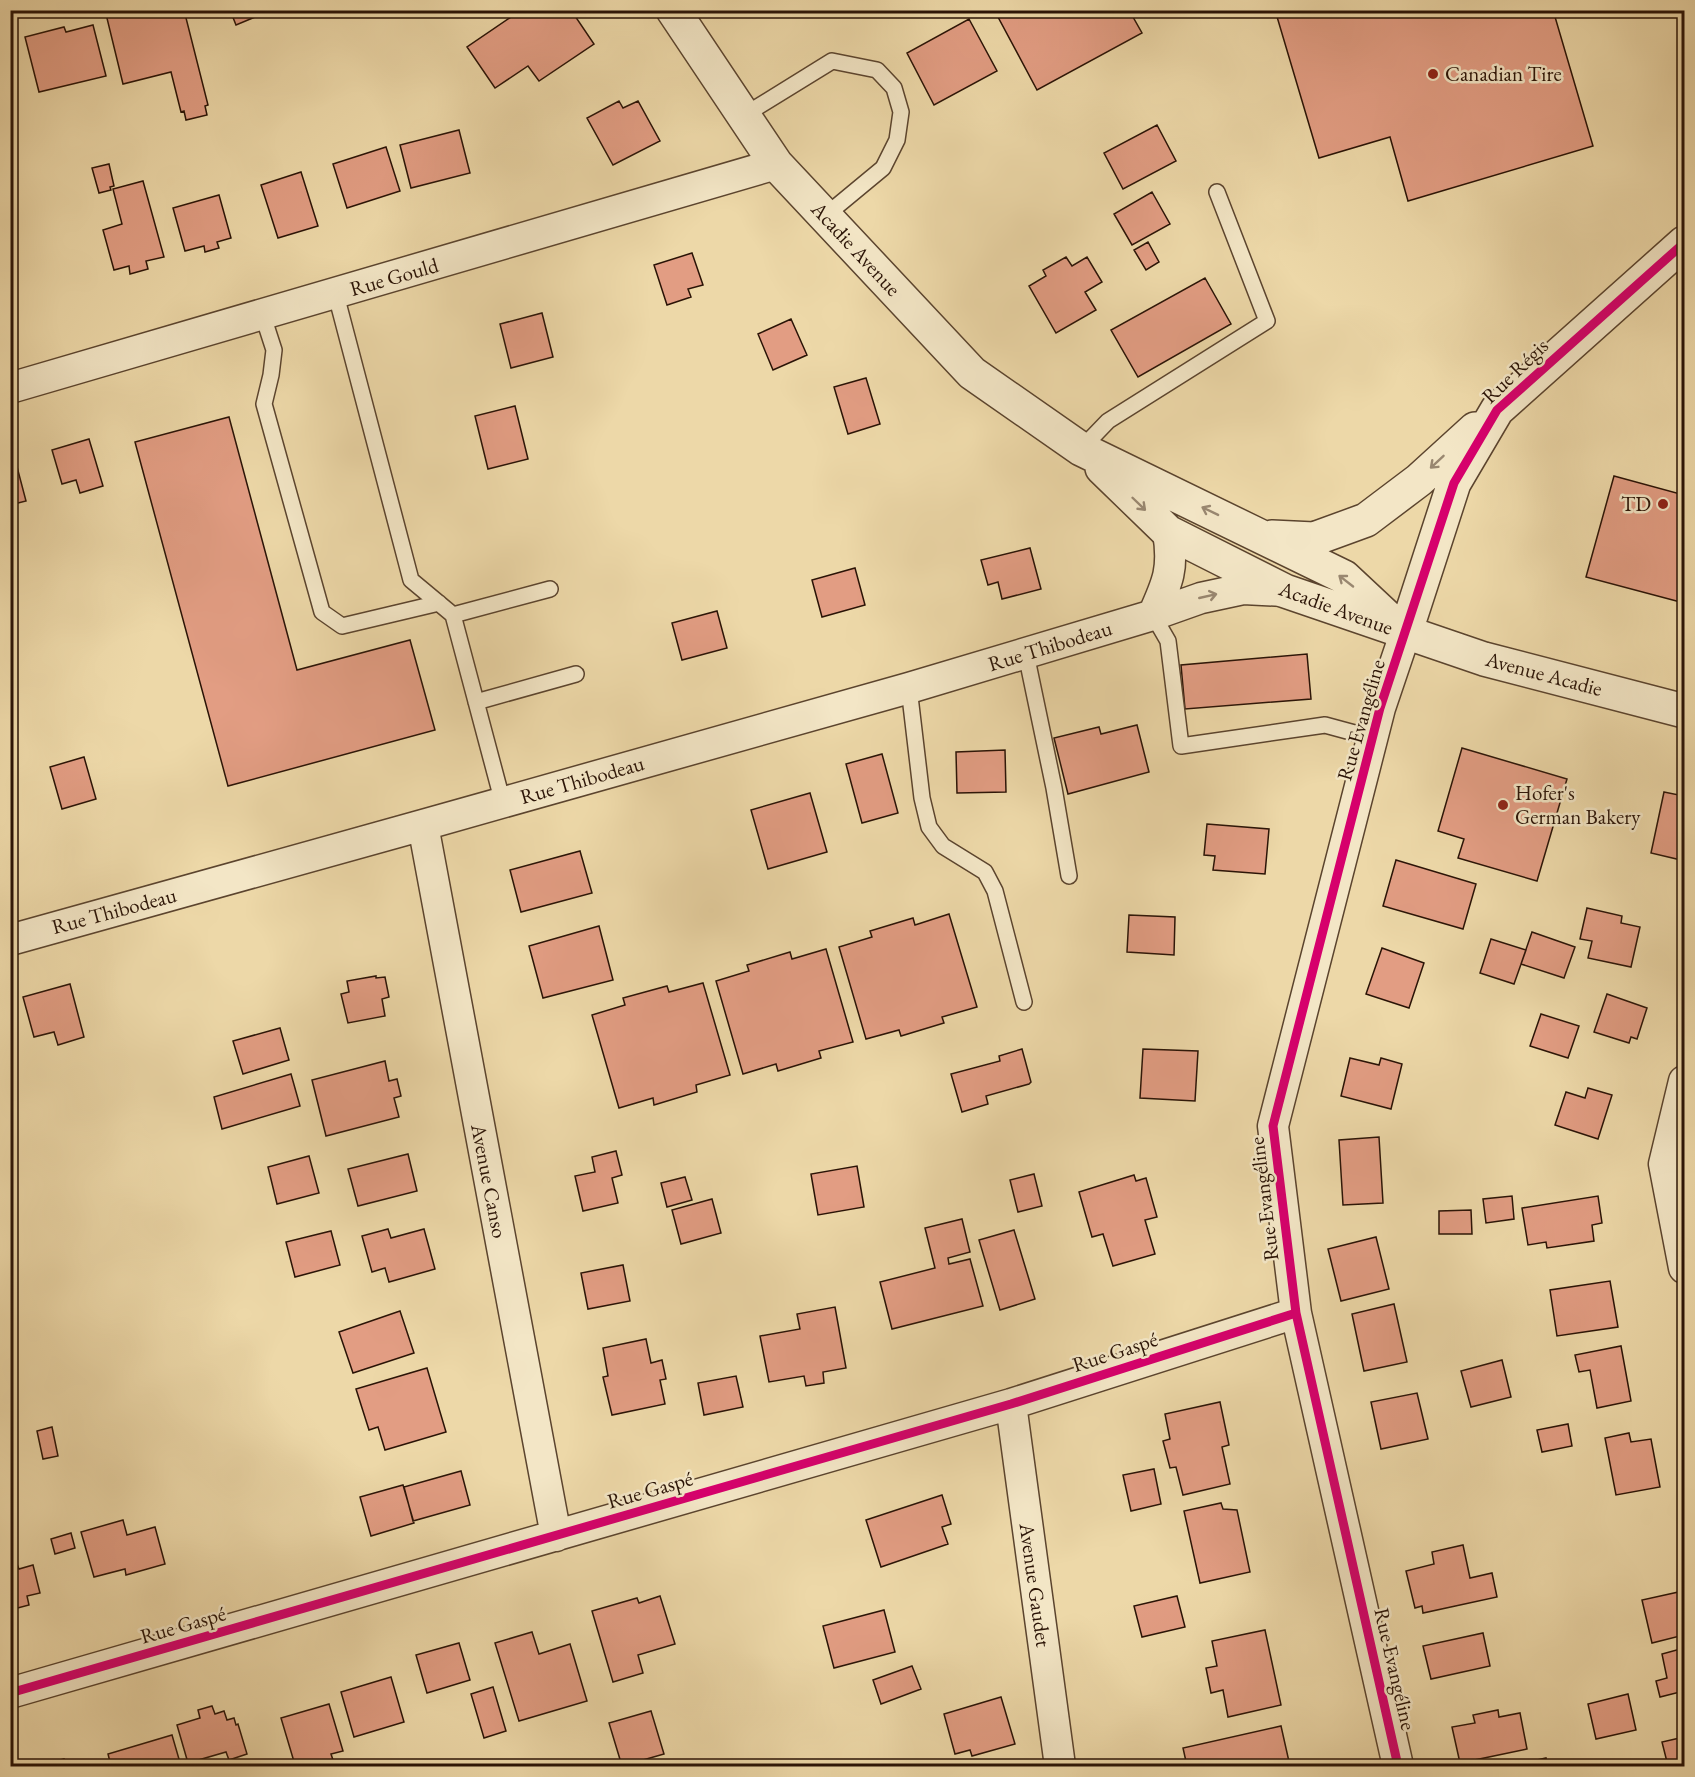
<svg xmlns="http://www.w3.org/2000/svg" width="1695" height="1777" viewBox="0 0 1695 1777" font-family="'EB Garamond',serif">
	<rect width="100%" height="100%" fill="#edd8a8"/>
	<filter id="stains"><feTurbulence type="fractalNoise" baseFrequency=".00333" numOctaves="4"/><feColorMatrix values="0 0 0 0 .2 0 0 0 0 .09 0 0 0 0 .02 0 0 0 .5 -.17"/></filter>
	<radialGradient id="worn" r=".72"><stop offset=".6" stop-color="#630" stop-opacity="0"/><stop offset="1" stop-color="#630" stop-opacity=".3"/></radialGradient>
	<!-- building -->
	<path fill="#e29d83" stroke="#2a1306" stroke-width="1.5" d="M 105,10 L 140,10 L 141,15 L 158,11 L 159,14 L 173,10 L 184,10 L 208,105 L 205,106 L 207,115 L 186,120 L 184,111 L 181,112 L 171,72 L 123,84 Z
		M 230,10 L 272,10 L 236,25 Z
		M 507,10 L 571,10 L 594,44 L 539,81 L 528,66 L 495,88 L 467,47 L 511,17 Z
		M 1011,10 L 1129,10 L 1142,33 L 1037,90 L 998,17 Z
		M 1275,10 L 1553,10 L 1593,146 L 1408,201 L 1390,137 L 1319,158 Z
		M 969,19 L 997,71 L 934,105 L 907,53 Z
		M 93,25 L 106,76 L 39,92 L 25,37 L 64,27 L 66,32 Z
		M 619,101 L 623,108 L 638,101 L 660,141 L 613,165 L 587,118 Z
		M 1157,125 L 1176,161 L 1123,189 L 1104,153 Z
		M 459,130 L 470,173 L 411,188 L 400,145 Z
		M 386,147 L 400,191 L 347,208 L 333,164 Z
		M 109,164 L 114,186 L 110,187 L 111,190 L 99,193 L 92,168 Z
		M 301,172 L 318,226 L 278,238 L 261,185 Z
		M 143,181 L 164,257 L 146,261 L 148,269 L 130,274 L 129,266 L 114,270 L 103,230 L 122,224 L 113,189 Z
		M 1152,192 L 1170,224 L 1132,245 L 1114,214 Z
		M 219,195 L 231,238 L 217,242 L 219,248 L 205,252 L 204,246 L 185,251 L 173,208 Z
		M 1148,242 L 1159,262 L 1146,270 L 1134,250 Z
		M 692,253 L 703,285 L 688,289 L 691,297 L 667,305 L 654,265 Z
		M 1066,257 L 1072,266 L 1087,257 L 1102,282 L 1085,292 L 1096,310 L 1056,333 L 1029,286 L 1046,276 L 1043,270 Z
		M 1205,278 L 1231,324 L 1138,377 L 1111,330 Z
		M 542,313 L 553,357 L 511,368 L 500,324 Z
		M 791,319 L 807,355 L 773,370 L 758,334 Z
		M 866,378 L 880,424 L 848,434 L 834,387 Z
		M 515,406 L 528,459 L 488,469 L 475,416 Z
		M 229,417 L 297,670 L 410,640 L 435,730 L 228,786 L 135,442 Z
		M 89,439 L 103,486 L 80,493 L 76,480 L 62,484 L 52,450 Z
		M 16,463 L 26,501 L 10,505 L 10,465 Z
		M 1614,476 L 1684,495 L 1684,603 L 1586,577 Z
		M 1030,548 L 1041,589 L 1002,599 L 998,582 L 988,585 L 981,560 Z
		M 855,568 L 865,605 L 822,617 L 812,580 Z
		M 717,611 L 727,648 L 682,660 L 672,623 Z
		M 1307,654 L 1311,699 L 1185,709 L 1181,665 Z
		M 1137,725 L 1149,772 L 1068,794 L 1054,738 L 1099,727 L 1101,734 Z
		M 1462,748 L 1567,779 L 1537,881 L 1458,858 L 1464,839 L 1438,831 Z
		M 1005,750 L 1006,792 L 957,793 L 956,752 Z
		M 882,754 L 898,813 L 862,823 L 846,764 Z
		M 84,757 L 96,799 L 62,809 L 50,767 Z
		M 1664,792 L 1684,796 L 1684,844 L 1681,860 L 1651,853 Z
		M 810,793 L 827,852 L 768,869 L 751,810 Z
		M 1207,824 L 1269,829 L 1265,874 L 1213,870 L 1215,856 L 1204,855 Z
		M 580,851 L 592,893 L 521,912 L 510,870 Z
		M 1396,860 L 1476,884 L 1463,929 L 1383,906 Z
		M 1587,908 L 1622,916 L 1621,923 L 1640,927 L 1631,967 L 1588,958 L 1592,941 L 1580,939 Z
		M 949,914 L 977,1007 L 942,1017 L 944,1023 L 901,1036 L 899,1030 L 866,1039 L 839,947 L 872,937 L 870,931 L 913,918 L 915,925 Z
		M 1129,915 L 1175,917 L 1174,955 L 1127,952 Z
		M 599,926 L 613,980 L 543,998 L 529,946 Z
		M 1532,932 L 1575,947 L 1564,978 L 1521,964 Z
		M 1491,939 L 1526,950 L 1514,984 L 1480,973 Z
		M 1382,948 L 1424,963 L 1409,1008 L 1366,994 Z
		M 826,949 L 853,1042 L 819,1051 L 821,1058 L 778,1071 L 776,1064 L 743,1074 L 716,981 L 749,971 L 747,965 L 790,952 L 792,959 Z
		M 376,976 L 376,978 L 385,977 L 389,997 L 382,999 L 385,1016 L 348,1023 L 341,994 L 349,992 L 347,981 Z
		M 703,983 L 730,1075 L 696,1085 L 697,1092 L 654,1105 L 653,1098 L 619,1108 L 592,1015 L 625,1005 L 623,998 L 667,986 L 669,992 Z
		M 70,984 L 84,1037 L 58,1045 L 54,1032 L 34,1037 L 23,997 Z
		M 1607,994 L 1647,1008 L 1637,1039 L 1631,1037 L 1629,1043 L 1594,1032 Z
		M 1541,1014 L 1579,1026 L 1568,1058 L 1530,1046 Z
		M 280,1028 L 289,1060 L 243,1074 L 233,1041 Z
		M 1022,1049 L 1031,1082 L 1029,1084 L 986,1096 L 988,1104 L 962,1112 L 951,1074 L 1000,1061 L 999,1056 Z
		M 1143,1049 L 1198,1051 L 1195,1101 L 1140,1098 Z
		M 1350,1058 L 1379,1065 L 1381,1058 L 1402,1064 L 1391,1109 L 1341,1096 Z
		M 385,1061 L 389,1081 L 397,1079 L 401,1096 L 394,1098 L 399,1117 L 326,1136 L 312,1080 Z
		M 291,1074 L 300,1106 L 222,1129 L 214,1097 Z
		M 1588,1088 L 1612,1095 L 1598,1139 L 1555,1125 L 1566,1092 L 1585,1098 Z
		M 1379,1137 L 1383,1203 L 1343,1205 L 1339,1140 Z
		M 616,1151 L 622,1175 L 612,1178 L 618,1203 L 583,1211 L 575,1176 L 595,1172 L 592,1157 Z
		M 408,1154 L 417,1191 L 358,1206 L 348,1169 Z
		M 309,1156 L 319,1193 L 277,1204 L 268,1167 Z
		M 857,1166 L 864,1207 L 818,1215 L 811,1174 Z
		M 1034,1174 L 1042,1206 L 1018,1212 L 1010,1180 Z
		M 1134,1175 L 1136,1181 L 1146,1178 L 1157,1217 L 1145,1220 L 1155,1254 L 1113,1266 L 1103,1234 L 1092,1237 L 1079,1192 Z
		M 685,1177 L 692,1200 L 667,1207 L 661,1183 Z
		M 1512,1196 L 1514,1219 L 1486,1223 L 1483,1199 Z
		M 1598,1196 L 1602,1223 L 1592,1225 L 1594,1241 L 1547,1248 L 1546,1242 L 1528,1245 L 1522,1208 Z
		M 712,1199 L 721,1233 L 681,1244 L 672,1210 Z
		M 1471,1210 L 1472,1234 L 1439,1234 L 1439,1211 Z
		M 962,1219 L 970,1252 L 948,1258 L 949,1264 L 970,1259 L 983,1306 L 892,1329 L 880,1282 L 935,1268 L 925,1228 Z
		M 388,1229 L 391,1238 L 424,1229 L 435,1269 L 389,1282 L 385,1268 L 372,1272 L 362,1236 Z
		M 1014,1230 L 1035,1299 L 1000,1310 L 979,1240 Z
		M 331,1231 L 340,1265 L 295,1277 L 286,1242 Z
		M 1376,1237 L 1389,1289 L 1341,1301 L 1328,1249 Z
		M 623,1265 L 630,1301 L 588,1309 L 581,1273 Z
		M 1610,1281 L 1618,1327 L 1557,1336 L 1550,1290 Z
		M 1394,1304 L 1407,1362 L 1364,1371 L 1352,1314 Z
		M 835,1307 L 846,1368 L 823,1372 L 824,1383 L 806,1386 L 804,1376 L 769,1382 L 760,1336 L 800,1329 L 797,1314 Z
		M 400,1311 L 414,1353 L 353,1373 L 339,1332 Z
		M 646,1339 L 651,1363 L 662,1360 L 666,1379 L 660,1380 L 665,1404 L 612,1415 L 603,1377 L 608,1376 L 603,1348 Z
		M 1621,1346 L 1631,1401 L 1597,1408 L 1590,1370 L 1579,1372 L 1575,1355 Z
		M 1502,1360 L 1511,1397 L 1471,1407 L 1461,1371 Z
		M 427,1368 L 446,1432 L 385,1450 L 378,1427 L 369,1430 L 356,1389 Z
		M 736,1376 L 743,1407 L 704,1415 L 698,1383 Z
		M 1417,1393 L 1428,1439 L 1381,1449 L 1371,1402 Z
		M 1220,1402 L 1229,1445 L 1222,1447 L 1230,1484 L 1183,1495 L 1176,1467 L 1170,1468 L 1163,1441 L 1170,1439 L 1165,1414 Z
		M 1568,1424 L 1572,1446 L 1542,1452 L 1537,1430 Z
		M 52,1427 L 58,1456 L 43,1459 L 37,1431 Z
		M 1629,1433 L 1631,1442 L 1651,1439 L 1660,1487 L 1616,1495 L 1605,1438 Z
		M 1154,1469 L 1161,1504 L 1131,1511 L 1123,1475 Z
		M 461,1471 L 470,1505 L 413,1521 L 404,1487 Z
		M 403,1485 L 414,1523 L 371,1536 L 360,1497 Z
		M 942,1495 L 951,1524 L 942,1527 L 948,1544 L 881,1567 L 866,1520 Z
		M 1221,1503 L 1223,1509 L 1237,1510 L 1250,1572 L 1200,1583 L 1184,1511 Z
		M 123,1520 L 127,1535 L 155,1527 L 165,1564 L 126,1575 L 125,1569 L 94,1577 L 81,1532 Z
		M 71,1533 L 75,1548 L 55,1554 L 51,1539 Z
		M 1463,1545 L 1470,1578 L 1492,1573 L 1497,1597 L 1423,1613 L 1422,1606 L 1415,1608 L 1406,1571 L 1434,1564 L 1432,1552 Z
		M 17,1564 L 19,1569 L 33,1565 L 40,1593 L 27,1596 L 29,1605 L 10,1610 L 10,1566 Z
		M 1683,1591 L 1684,1635 L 1652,1643 L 1642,1600 Z
		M 660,1596 L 675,1644 L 638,1655 L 643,1673 L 613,1682 L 592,1611 L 637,1598 L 639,1603 Z
		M 1177,1596 L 1185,1627 L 1142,1637 L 1134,1606 Z
		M 884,1610 L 895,1652 L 834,1668 L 823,1626 Z
		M 1265,1630 L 1281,1705 L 1228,1717 L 1223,1690 L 1211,1693 L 1206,1668 L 1217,1666 L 1212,1641 Z
		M 532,1632 L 539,1654 L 570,1644 L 587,1701 L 519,1721 L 495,1643 Z
		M 1483,1633 L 1490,1666 L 1431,1679 L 1423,1646 Z
		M 459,1643 L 470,1680 L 427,1693 L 416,1655 Z
		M 1684,1648 L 1684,1691 L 1660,1697 L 1656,1681 L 1667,1678 L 1662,1654 Z
		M 912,1666 L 921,1689 L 881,1704 L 873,1680 Z
		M 391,1677 L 404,1722 L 354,1737 L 341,1692 Z
		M 493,1687 L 506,1731 L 484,1738 L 471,1694 Z
		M 1628,1694 L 1636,1730 L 1596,1739 L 1588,1704 Z
		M 1001,1697 L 1015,1744 L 972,1756 L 970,1750 L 955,1754 L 944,1714 Z
		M 329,1704 L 343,1751 L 331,1754 L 335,1766 L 310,1766 L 308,1760 L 295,1765 L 281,1718 Z
		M 212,1706 L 215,1714 L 224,1711 L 227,1720 L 234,1718 L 236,1725 L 238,1724 L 247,1754 L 229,1760 L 226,1752 L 188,1763 L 177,1725 L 200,1718 L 198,1710 Z
		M 1498,1710 L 1499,1717 L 1520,1713 L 1527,1749 L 1460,1763 L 1452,1727 L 1475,1723 L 1473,1715 Z
		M 651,1711 L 664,1754 L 622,1766 L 609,1723 Z
		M 1281,1726 L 1290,1766 L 1187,1766 L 1183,1748 Z
		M 172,1735 L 181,1766 L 111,1766 L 108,1754 Z
		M 1684,1737 L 1684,1766 L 1668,1766 L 1662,1742 Z
		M 1546,1758 L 1548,1766 L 1515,1766 L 1515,1765 Z
		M 64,1759 L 66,1766 L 39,1766 Z"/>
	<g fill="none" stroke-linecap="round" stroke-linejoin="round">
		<!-- service casing -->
		<g stroke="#5b442e" stroke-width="18">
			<path id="service" d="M 743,116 L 832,61 L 877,70 L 894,88 L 901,112 L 897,140 L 883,168 L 825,216
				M 336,295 L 411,580 L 453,615 L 503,803
				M 263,316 L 274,350 L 271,375 L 264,404 L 322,612 L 342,626 L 439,603
				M 1081,449 L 1108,421 L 1267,321 L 1217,192
				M 453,615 L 550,589
				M 1153,615 L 1168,641 L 1181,746 L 1325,725 L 1373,738
				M 1026,654 L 1054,788 L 1069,876
				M 909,688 L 922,798 L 929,827 L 943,846 L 985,872 L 995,891 L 1024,1002
				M 476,702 L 576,674"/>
		</g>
		<!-- minor casing -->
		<g stroke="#5b442e" stroke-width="33">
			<path id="minor" d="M 10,388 L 776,164
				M 1153,615 C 1168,582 1174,568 1168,532
				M 423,825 L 556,1536
				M 10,940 L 423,825 L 909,688 L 1153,615 L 1201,598 L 1243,589 L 1285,591
				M 1684,1081 L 1664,1164 L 1684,1268
				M 1011,1404 L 1060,1766
				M 10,1693 L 1011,1404 L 1296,1313
				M 1398,1766 L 1296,1313 L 1273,1126 L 1380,708 L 1405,634"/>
		</g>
		<!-- tertiary casing -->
		<g stroke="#5b442e" stroke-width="36">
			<path id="tertiary" d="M 673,10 L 776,164 L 972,373 L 1081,449 L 1344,577 L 1405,634
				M 1102,468 L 1168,532 L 1285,591 L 1484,659 L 1684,711
				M 1272,537 L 1314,539 L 1366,520 L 1419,480 L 1475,429
				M 1405,634 L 1454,483 L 1497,410 L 1684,243"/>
		</g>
		<!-- service -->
		<use href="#service" stroke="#f3e6c6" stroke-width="15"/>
		<!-- minor -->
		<use href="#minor" stroke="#f3e6c6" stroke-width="30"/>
		<!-- tertiary -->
		<use href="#tertiary" stroke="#f3e6c6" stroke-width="33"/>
		<!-- cycleway casing -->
		<g stroke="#f3e6c6" stroke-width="13">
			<path id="cycleway" d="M 10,1693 L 1011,1404 L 1296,1313
				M 1398,1766 L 1296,1313 L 1273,1126 L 1380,708 L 1454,483 L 1497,410 L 1684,243"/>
		</g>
		<!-- cycleway -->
		<use href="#cycleway" stroke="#d6006c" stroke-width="9"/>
	</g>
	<!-- one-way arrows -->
	<defs><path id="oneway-shaft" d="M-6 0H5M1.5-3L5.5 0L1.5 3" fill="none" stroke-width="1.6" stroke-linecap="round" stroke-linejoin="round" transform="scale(1.5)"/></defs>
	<g stroke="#998770">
		<use href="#oneway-shaft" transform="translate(1437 462) rotate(137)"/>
		<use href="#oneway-shaft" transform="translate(1139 504) rotate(44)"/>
		<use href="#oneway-shaft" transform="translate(1210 511) rotate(-154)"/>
		<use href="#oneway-shaft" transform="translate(1346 581) rotate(-142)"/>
		<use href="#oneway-shaft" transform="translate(1208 596) rotate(-13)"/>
	</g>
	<!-- markers -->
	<g fill="#8f2418" stroke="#f3e6c6" stroke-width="2">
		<circle cx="1433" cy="74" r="6"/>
		<circle cx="1663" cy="504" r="6"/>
		<circle cx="1503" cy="805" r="6"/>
	</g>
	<g text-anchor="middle" stroke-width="5" stroke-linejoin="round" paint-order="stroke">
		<!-- poi labels -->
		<g font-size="21" fill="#2a1306" stroke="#f3e6c6" text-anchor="start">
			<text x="1445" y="81">Canadian Tire</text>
			<text x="1651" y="511" text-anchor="end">TD</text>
			<text x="1515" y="800">Hofer's<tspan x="1515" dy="24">German Bakery</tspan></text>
		</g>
		<!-- street labels -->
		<g font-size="21" fill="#2a1306" stroke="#f3e6c6">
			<text transform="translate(856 249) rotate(47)" y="7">Acadie Avenue</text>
			<text transform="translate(394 277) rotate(-16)" y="7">Rue Gould</text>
			<text transform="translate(1515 371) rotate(-44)" y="7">Rue Régis</text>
			<text transform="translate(1336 608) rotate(20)" y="7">Acadie Avenue</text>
			<text transform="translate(1050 646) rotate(-17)" y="7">Rue Thibodeau</text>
			<text transform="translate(1544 674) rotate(15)" y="7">Avenue Acadie</text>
			<text transform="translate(1361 720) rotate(-74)" y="7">Rue Evangéline</text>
			<text transform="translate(582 780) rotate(-16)" y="7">Rue Thibodeau</text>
			<text transform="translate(114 911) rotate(-15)" y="7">Rue Thibodeau</text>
			<text transform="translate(489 1181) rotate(79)" y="7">Avenue Canso</text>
			<text transform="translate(1264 1199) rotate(-97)" y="7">Rue Evangéline</text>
			<text transform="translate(1115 1352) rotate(-18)" y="7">Rue Gaspé</text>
			<text transform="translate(650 1490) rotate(-16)" y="7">Rue Gaspé</text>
			<text transform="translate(1035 1585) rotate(82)" y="7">Avenue Gaudet</text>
			<text transform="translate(183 1625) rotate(-16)" y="7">Rue Gaspé</text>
			<text transform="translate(1395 1669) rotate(77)" y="7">Rue Evangéline</text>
		</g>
	</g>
	<!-- margin -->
	<rect width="1695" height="1777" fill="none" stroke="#edd8a8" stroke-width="36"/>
	<rect x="12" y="12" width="1671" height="1753" fill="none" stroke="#2a1306" stroke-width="3"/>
	<rect x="18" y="18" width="1659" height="1741" fill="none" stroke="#2a1306" stroke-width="1.5"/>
	<rect width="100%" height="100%" filter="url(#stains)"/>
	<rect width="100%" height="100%" fill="url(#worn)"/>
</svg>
